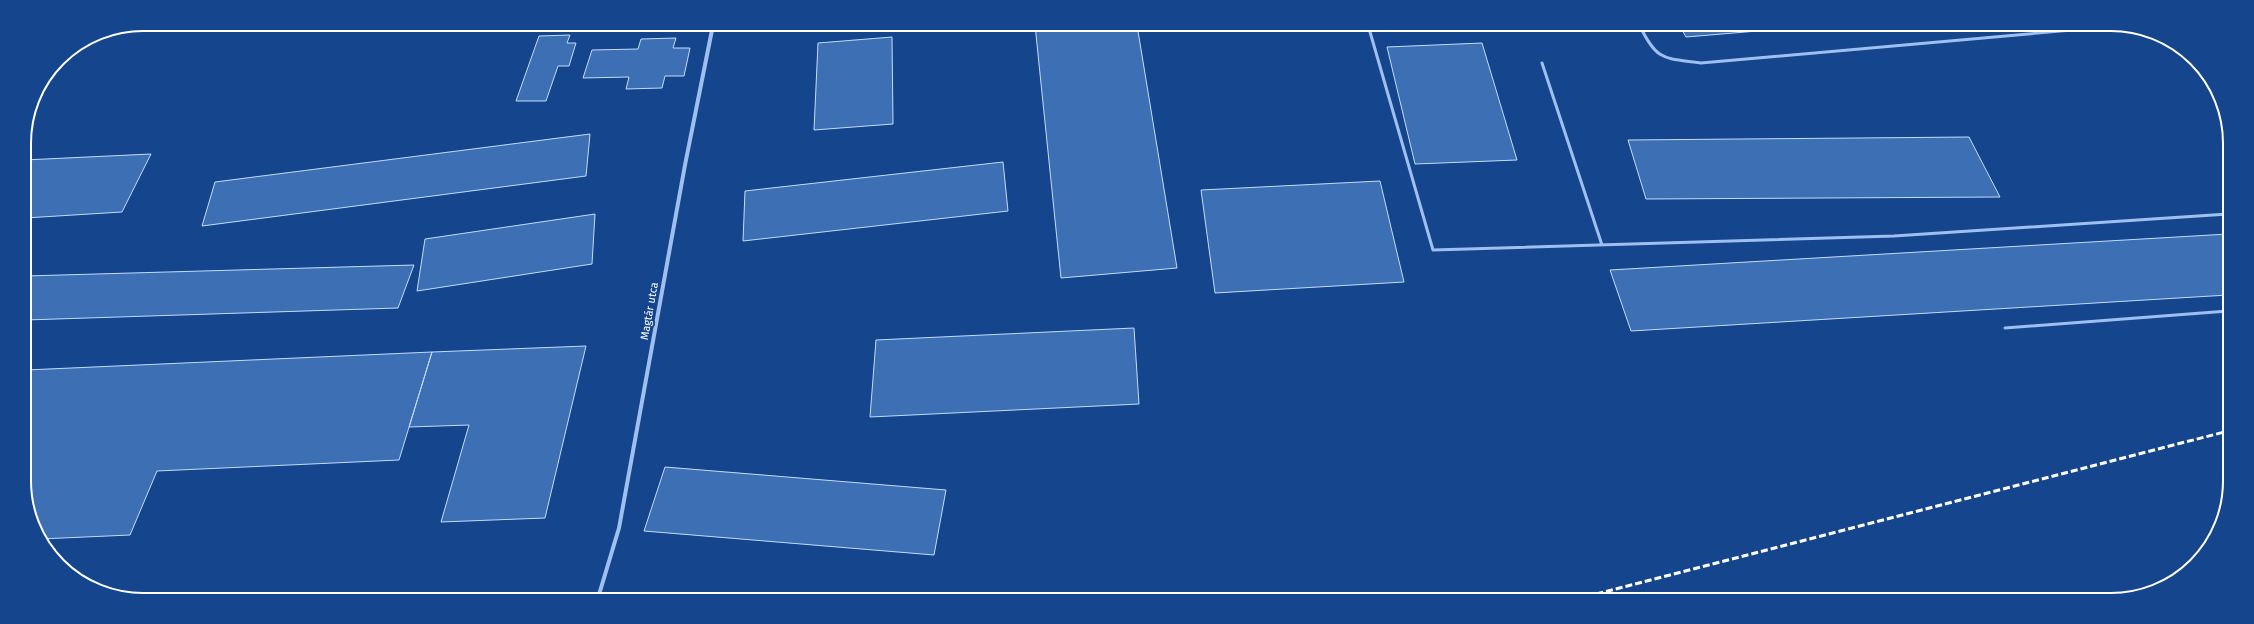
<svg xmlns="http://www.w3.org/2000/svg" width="2254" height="624" viewBox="0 0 2254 624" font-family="'Fira Sans',sans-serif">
	<rect width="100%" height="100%" fill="#15458c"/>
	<!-- building -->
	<path fill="#3d6fb5" stroke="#c4dcfb" d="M 599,25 L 670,25 L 598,31 Z
		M 1035,25 L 1137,25 L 1177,268 L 1061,278 Z
		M 1680,26 L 1817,26 L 1686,37 Z
		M 570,35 L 567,43 L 576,43 L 569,66 L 558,66 L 546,101 L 516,101 L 539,36 Z
		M 892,37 L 893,124 L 814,130 L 818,43 Z
		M 676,38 L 673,48 L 690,48 L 684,76 L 665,76 L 662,88 L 626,89 L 629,77 L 583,78 L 592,50 L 638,49 L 641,39 Z
		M 1482,43 L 1517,160 L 1415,164 L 1387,47 Z
		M 590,134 L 586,176 L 202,226 L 215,182 Z
		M 1969,137 L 2000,197 L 1646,199 L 1628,140 Z
		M 151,154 L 122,212 L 25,218 L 24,160 Z
		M 1003,162 L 1008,211 L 743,241 L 745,191 Z
		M 1380,181 L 1404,282 L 1215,293 L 1201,190 Z
		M 595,214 L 592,264 L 417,291 L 425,239 Z
		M 2228,234 L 2228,295 L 1631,331 L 1610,270 Z
		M 414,265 L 398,308 L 25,320 L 25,276 Z
		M 1134,328 L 1139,404 L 870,417 L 876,340 Z
		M 586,346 L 545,518 L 441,522 L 469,425 L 409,427 L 432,352 Z
		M 432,352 L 399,460 L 157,471 L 130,535 L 40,539 L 26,504 L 26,370 Z
		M 665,467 L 946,490 L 934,555 L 644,531 Z"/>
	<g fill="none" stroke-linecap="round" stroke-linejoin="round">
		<!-- service -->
		<path stroke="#9ec0f0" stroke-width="3" d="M 1368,25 L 1433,250 L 1894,236 L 2228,214
			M 1640,26 C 1657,62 1665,58 1701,63 L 2117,26
			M 1542,63 L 1602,245
			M 2005,328 L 2228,311"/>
		<!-- minor -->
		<path stroke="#9ec0f0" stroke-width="4" d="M 598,598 L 619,528 L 685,165 L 713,25"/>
		<!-- rail -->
		<path stroke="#fff" stroke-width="3" stroke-dasharray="7 3" stroke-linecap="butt" d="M 1577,599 L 2228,431"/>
	</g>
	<g text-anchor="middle" stroke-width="4" stroke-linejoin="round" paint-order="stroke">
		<!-- street labels -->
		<g font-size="11" fill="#fff" stroke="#15458c">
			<text transform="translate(649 311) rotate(-80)" y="4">Magtár utca</text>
		</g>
	</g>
	<!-- crop -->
	<path d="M0 0H2254V624H0ZM143 31H2111A112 112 0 0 1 2223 143V481A112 112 0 0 1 2111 593H143A112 112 0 0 1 31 481V143A112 112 0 0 1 143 31Z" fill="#15458c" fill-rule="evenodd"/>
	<path fill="none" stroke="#fff" stroke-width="2" d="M143 31H2111A112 112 0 0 1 2223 143V481A112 112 0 0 1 2111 593H143A112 112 0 0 1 31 481V143A112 112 0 0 1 143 31Z"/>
</svg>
